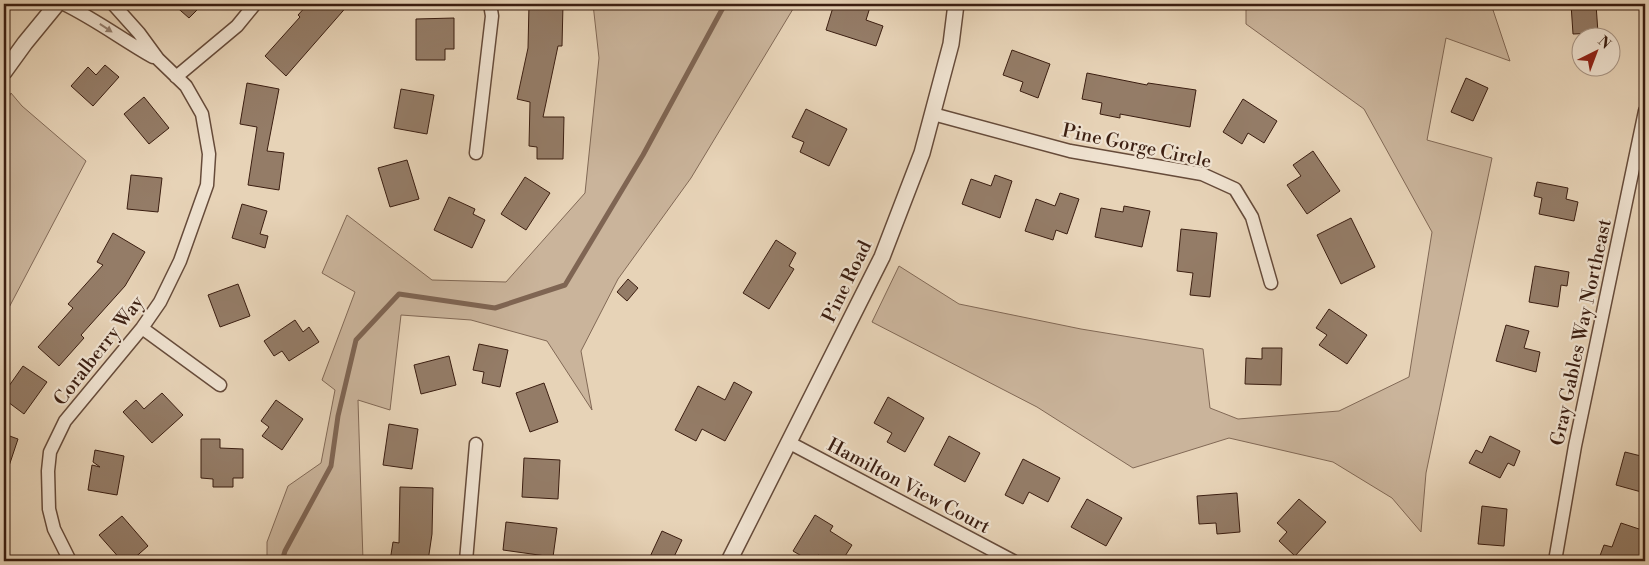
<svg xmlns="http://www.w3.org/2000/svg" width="1649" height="565" viewBox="0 0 1649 565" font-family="'Libre Bodoni',serif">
	<rect width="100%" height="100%" fill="#e7d3b7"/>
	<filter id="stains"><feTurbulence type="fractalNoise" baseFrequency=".004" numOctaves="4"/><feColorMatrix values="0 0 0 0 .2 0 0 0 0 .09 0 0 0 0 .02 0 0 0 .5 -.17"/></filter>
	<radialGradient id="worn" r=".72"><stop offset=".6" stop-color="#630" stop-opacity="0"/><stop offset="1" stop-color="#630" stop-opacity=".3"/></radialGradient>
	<!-- green -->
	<path fill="#cab49b" stroke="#826956" d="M 593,4 L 796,4 L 691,178 L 618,279 L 581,351 L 592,410 L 547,341 L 471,320 L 401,315 L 390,410 L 358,400 L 363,561 L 267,561 L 267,542 L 288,486 L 321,463 L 335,390 L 322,380 L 355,292 L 322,273 L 347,215 L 432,280 L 506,282 L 585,193 L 599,58 Z
		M 1246,4 L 1491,4 L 1510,61 L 1446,38 L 1427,140 L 1492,158 L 1426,473 L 1421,532 L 1392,498 L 1333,462 L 1229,438 L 1133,468 L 1037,407 L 872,322 L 899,266 L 959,304 L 1081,329 L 1203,349 L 1210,408 L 1238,419 L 1339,411 L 1409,377 L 1432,232 L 1364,109 L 1246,24 Z
		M 11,93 L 22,106 L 86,161 L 4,317 L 4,107 Z"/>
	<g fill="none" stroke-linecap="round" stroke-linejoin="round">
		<!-- stream -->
		<path stroke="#7f6553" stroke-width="5" d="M 282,561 L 285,551 L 331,466 L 338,416 L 356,340 L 399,294 L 495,308 L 565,285 L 643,155 L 725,4"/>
	</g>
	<!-- building -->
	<path fill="#947c67" stroke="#3b1e11" d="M 173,4 L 203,4 L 189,18 Z
		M 308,4 L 349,4 L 286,76 L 265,56 L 300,17 L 298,15 Z
		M 529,4 L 563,4 L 562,46 L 558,46 L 543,117 L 564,117 L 563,159 L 537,159 L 537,147 L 529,146 L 530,102 L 517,99 L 528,48 Z
		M 834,4 L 871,4 L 866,20 L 883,26 L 876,46 L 826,30 Z
		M 1571,4 L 1596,4 L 1598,33 L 1573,34 Z
		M 454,18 L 454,49 L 445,49 L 445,60 L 416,60 L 416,19 Z
		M 1012,50 L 1050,64 L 1038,98 L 1020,91 L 1023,82 L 1003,75 Z
		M 105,65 L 119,77 L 93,106 L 71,86 L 88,67 L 96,75 Z
		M 1087,73 L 1147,85 L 1148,83 L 1196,90 L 1190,127 L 1120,114 L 1120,118 L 1100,114 L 1102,103 L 1082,99 Z
		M 1466,78 L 1488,88 L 1473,121 L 1451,112 Z
		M 247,83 L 279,89 L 267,151 L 284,153 L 279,190 L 248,185 L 257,127 L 240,124 Z
		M 401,89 L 434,95 L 427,134 L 394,128 Z
		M 144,97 L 169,128 L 149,144 L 124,114 Z
		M 1243,99 L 1277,121 L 1264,143 L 1248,133 L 1242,144 L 1223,132 Z
		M 806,109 L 847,129 L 829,166 L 800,152 L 804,142 L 792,137 Z
		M 1313,151 L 1340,191 L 1307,214 L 1287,185 L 1301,176 L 1293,165 Z
		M 407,160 L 419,199 L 390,207 L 378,168 Z
		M 131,175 L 162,178 L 158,212 L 127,209 Z
		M 995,175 L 1012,181 L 1000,218 L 962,204 L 971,179 L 991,186 Z
		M 525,177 L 550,193 L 526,230 L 501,214 Z
		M 1537,182 L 1568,188 L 1566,199 L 1578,202 L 1574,221 L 1539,214 L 1542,198 L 1534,196 Z
		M 1060,193 L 1079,199 L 1067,234 L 1056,230 L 1053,240 L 1025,231 L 1036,199 L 1055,206 Z
		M 449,197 L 475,209 L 473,214 L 485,220 L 472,248 L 434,230 Z
		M 242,204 L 267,211 L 260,234 L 268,236 L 265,248 L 232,238 Z
		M 1124,206 L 1150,211 L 1142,247 L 1095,237 L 1101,208 L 1123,212 Z
		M 1351,218 L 1375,267 L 1341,284 L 1317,235 Z
		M 1181,229 L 1217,233 L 1210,297 L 1190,295 L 1193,273 L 1177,271 Z
		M 113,233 L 145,252 L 125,286 L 81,335 L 84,338 L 59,366 L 38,347 L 73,308 L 68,304 L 103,265 L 97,262 Z
		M 776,240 L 796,253 L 789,266 L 794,269 L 769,309 L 743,293 Z
		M 1535,266 L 1569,272 L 1567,286 L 1561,285 L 1558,307 L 1529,302 Z
		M 628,279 L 638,288 L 627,301 L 617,292 Z
		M 238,284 L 250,316 L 220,327 L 208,295 Z
		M 1329,309 L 1367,335 L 1347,364 L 1319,345 L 1327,335 L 1316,328 Z
		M 295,320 L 303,332 L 309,327 L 319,342 L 289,361 L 282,351 L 274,356 L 264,341 Z
		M 1506,325 L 1529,331 L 1524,348 L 1540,352 L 1536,372 L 1496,361 Z
		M 479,344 L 508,350 L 500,387 L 482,383 L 484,372 L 473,370 Z
		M 1262,348 L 1282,348 L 1281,385 L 1245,384 L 1246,358 L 1262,359 Z
		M 449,356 L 456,385 L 421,394 L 414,365 Z
		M 23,366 L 47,382 L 24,414 L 4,399 L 4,393 Z
		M 734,382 L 752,392 L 725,441 L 702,429 L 696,441 L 675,430 L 698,386 L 725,400 Z
		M 544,383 L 558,422 L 530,432 L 516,393 Z
		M 162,393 L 183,415 L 152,443 L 123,412 L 136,400 L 144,409 Z
		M 888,397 L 924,418 L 905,452 L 887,442 L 892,433 L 874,423 Z
		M 276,400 L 303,419 L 282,450 L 262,436 L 269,427 L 261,421 Z
		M 389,424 L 418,429 L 412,469 L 383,465 Z
		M 4,434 L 18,439 L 6,475 L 4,475 Z
		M 949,436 L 980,453 L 965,482 L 934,465 Z
		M 1490,436 L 1520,451 L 1514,466 L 1508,463 L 1500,478 L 1469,463 L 1476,450 L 1482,453 Z
		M 201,439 L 220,439 L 220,448 L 243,449 L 243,478 L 233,478 L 233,487 L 213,487 L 213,479 L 201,478 Z
		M 95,450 L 124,456 L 117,495 L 88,490 L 92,465 L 100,467 L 93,462 Z
		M 1625,452 L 1645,457 L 1645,493 L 1616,485 Z
		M 524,458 L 560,460 L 558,499 L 522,497 Z
		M 1023,459 L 1060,478 L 1048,502 L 1029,492 L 1023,504 L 1005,495 Z
		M 400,487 L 433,488 L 432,534 L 428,561 L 390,561 L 393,542 L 399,543 Z
		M 1237,493 L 1240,532 L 1217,534 L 1216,523 L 1199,524 L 1197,496 Z
		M 1087,499 L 1122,518 L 1106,546 L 1071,527 Z
		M 1299,499 L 1326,522 L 1295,556 L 1279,541 L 1287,532 L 1277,523 Z
		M 1482,506 L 1507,509 L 1504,546 L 1478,544 Z
		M 815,515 L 833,526 L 830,531 L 852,545 L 842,561 L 829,561 L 818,555 L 814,561 L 810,561 L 793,551 Z
		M 122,516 L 148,546 L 131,561 L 122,561 L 99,535 Z
		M 506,522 L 557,528 L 553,557 L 503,550 Z
		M 1621,523 L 1645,531 L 1645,539 L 1638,561 L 1598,561 L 1604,545 L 1612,547 Z
		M 662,531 L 682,540 L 672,561 L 648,561 Z"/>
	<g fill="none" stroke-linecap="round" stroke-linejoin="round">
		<!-- minor casing -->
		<g stroke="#664b3a" stroke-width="15">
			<path id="minor" d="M 64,4 C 95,19 123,40 153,57
				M 176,77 L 237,26 L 255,4
				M 933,114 L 1070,151 L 1202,174 L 1235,189 L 1252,217 L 1271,283
				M 476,153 L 492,16 L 490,4
				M 142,328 L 220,385
				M 788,442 L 1013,561
				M 70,561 L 54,529 L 49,509 L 48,471 L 50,452 L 65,421 L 142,328 L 160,302 L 180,261 L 207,185 L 209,154 L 202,114 L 186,86 L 158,59 L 139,33 L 113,4
				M 466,561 L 476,444
				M 1555,561 L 1575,446 L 1645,111"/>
		</g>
		<!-- tertiary casing -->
		<g stroke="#664b3a" stroke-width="18">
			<path id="tertiary" d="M 4,72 L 25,43 L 57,4
				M 729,561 L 882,257 L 922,153 L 951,44 L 956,4"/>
		</g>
		<!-- minor -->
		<use href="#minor" stroke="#efe2d0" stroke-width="12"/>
		<!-- tertiary -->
		<use href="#tertiary" stroke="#efe2d0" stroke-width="15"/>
	</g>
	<!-- one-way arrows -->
	<defs><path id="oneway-solid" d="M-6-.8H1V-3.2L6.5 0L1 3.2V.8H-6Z" transform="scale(1.25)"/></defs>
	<use fill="#958070" href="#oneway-solid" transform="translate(106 28) rotate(34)"/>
	<g text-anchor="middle" stroke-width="4.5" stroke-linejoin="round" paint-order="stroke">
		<!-- street labels -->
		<g font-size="19" fill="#3b1e11" stroke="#efe2d0">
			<text transform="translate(1137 145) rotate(12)" y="7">Pine Gorge Circle</text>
			<text transform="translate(846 281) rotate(-64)" y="7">Pine Road</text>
			<text transform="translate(1580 332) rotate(-78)" y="7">Gray Gables Way Northeast</text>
			<text transform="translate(98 350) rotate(-52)" y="7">Coralberry Way</text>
			<text transform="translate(909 485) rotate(28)" y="7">Hamilton View Court</text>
		</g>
	</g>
	<!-- margin -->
	<rect width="1649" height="565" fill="none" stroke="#e7d3b7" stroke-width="20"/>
	<rect x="5" y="5" width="1639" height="555" fill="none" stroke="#3b1e11" stroke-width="2.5"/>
	<rect x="10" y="10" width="1629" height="545" fill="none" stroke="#3b1e11"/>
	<!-- north arrow -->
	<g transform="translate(1596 52) rotate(42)"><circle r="24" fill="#efe2d0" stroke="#a79484"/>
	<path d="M0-4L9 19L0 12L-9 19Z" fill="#8f2418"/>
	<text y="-8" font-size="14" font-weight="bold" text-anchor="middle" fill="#3b1e11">N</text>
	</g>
	<rect width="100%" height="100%" filter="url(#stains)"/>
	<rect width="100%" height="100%" fill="url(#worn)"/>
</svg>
